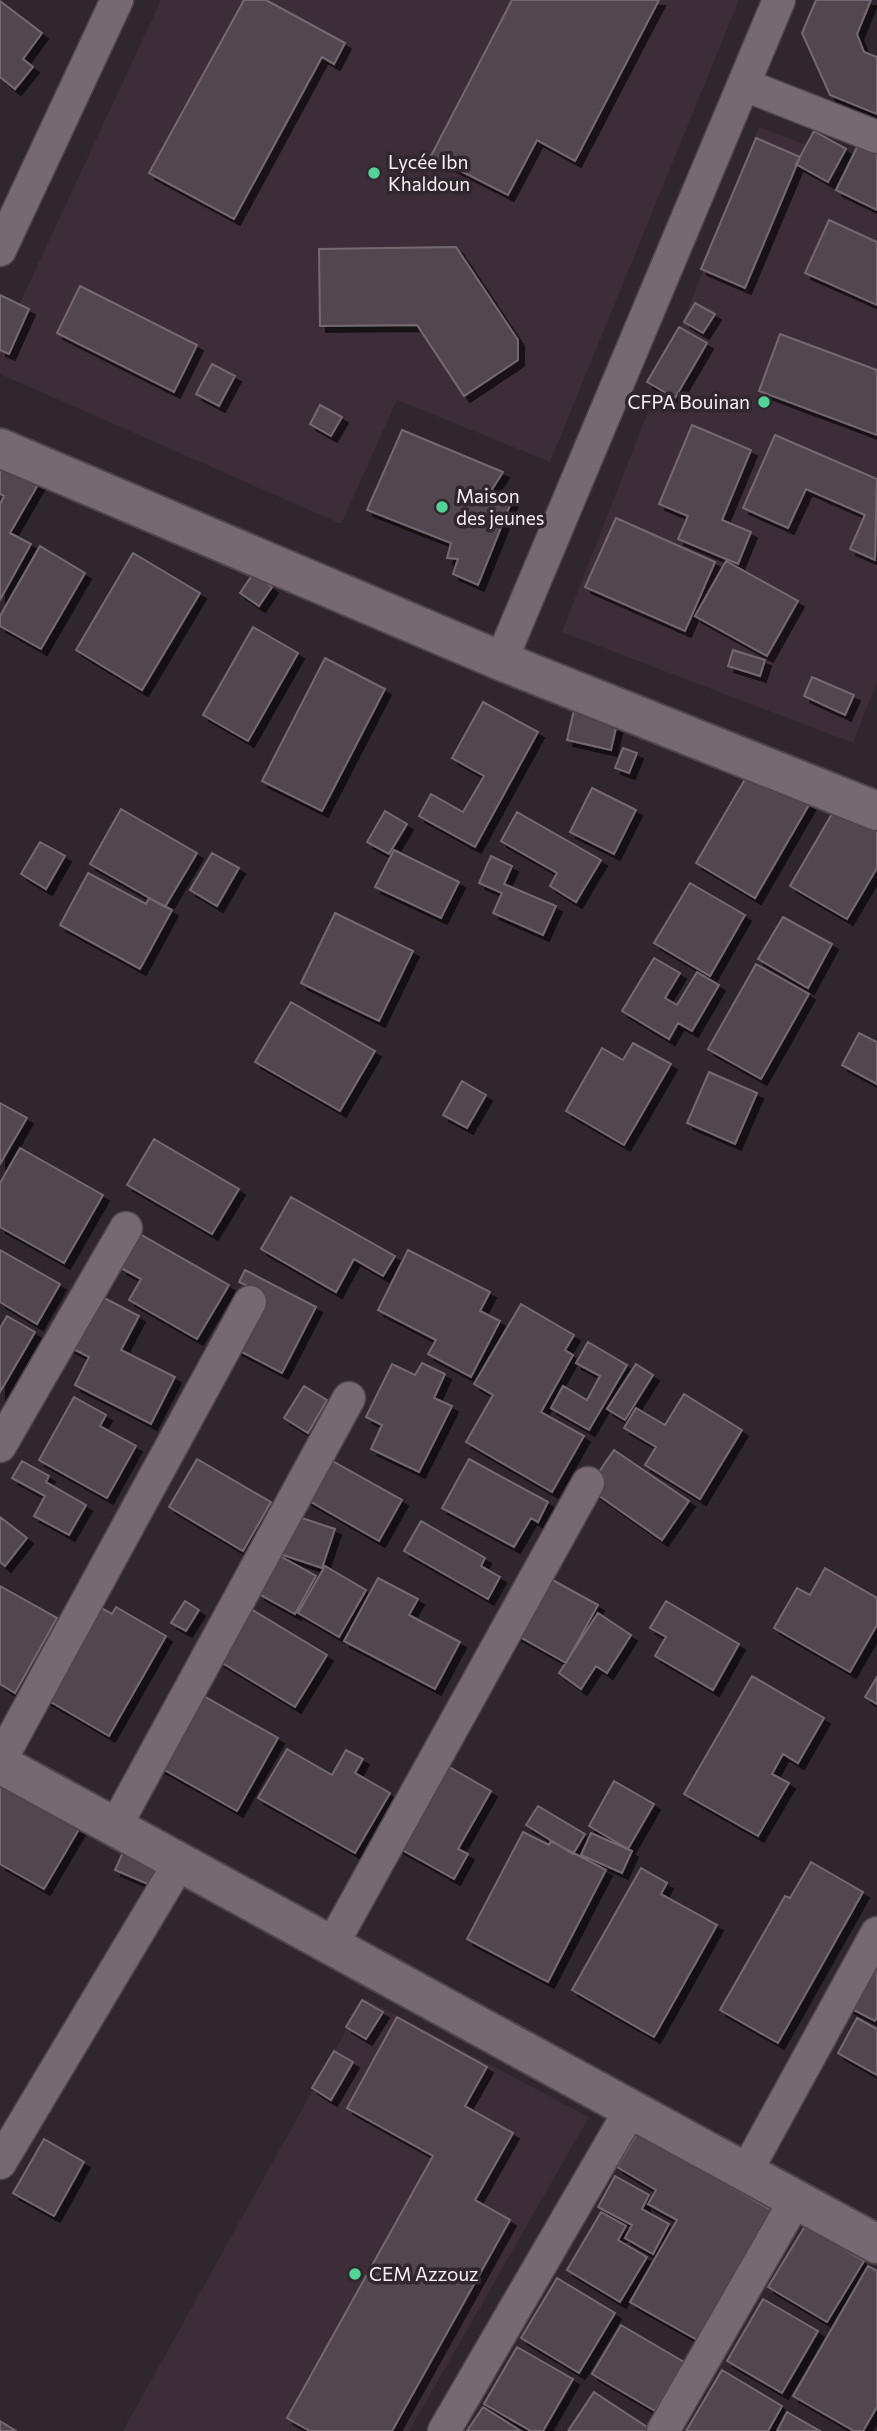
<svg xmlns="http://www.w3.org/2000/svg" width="877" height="2431" viewBox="0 0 877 2431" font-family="Commissioner,sans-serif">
	<defs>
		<filter id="shadow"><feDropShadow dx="6" dy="6" stdDeviation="0" flood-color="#0009"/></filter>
	</defs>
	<rect width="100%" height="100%" fill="#30262d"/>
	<!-- built -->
	<path fill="#3d2d38" d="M 161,0 L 739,0 L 550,462 L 397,400 L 341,524 L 0,374 L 0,346 Z
		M 759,127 L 877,172 L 877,682 L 853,743 L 562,632 Z
		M 364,1998 L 589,2117 L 409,2431 L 123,2431 Z"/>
	<!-- building -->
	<path fill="#53474f" stroke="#756971" stroke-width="2" filter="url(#shadow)" d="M 244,0 L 266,0 L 345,43 L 334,64 L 322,57 L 234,219 L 149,173 Z
		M 512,0 L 659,0 L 575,161 L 537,140 L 508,195 L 431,156 Z
		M 816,0 L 871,0 L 857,34 L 864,52 L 877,57 L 877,114 L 830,95 L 802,33 Z
		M 0,1 L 42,33 L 23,59 L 33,67 L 15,89 L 0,77 Z
		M 814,131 L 846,149 L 828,182 L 796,164 Z
		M 756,138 L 800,157 L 745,288 L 701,269 Z
		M 861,139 L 877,146 L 877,210 L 836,190 Z
		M 829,220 L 877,242 L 877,305 L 805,273 Z
		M 456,247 L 518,340 L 518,360 L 464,396 L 417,325 L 320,326 L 319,249 Z
		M 80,286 L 197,345 L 174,392 L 57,333 Z
		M 0,295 L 29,309 L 9,354 L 0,350 Z
		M 695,303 L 715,314 L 703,333 L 684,322 Z
		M 679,327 L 707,343 L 675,398 L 647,382 Z
		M 780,334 L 877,370 L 877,435 L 759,391 Z
		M 212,364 L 235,376 L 219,406 L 196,394 Z
		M 320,405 L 342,417 L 331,436 L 310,424 Z
		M 692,425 L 751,450 L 722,520 L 751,532 L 738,564 L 678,539 L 688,516 L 659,504 Z
		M 402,430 L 503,472 L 491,491 L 512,500 L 478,585 L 453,574 L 458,559 L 447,558 L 451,543 L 367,510 Z
		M 775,435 L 877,479 L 875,560 L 850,549 L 865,515 L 806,489 L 788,528 L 743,508 Z
		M 0,452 L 43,476 L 10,533 L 31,544 L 0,600 L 0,504 L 4,496 L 0,494 Z
		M 616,518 L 715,562 L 685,631 L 585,587 Z
		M 40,546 L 85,573 L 41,649 L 0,626 L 0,616 Z
		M 133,553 L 200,593 L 142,690 L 76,650 Z
		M 726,561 L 798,601 L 767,656 L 695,616 Z
		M 253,574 L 272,587 L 259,606 L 240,593 Z
		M 253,627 L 298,653 L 248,741 L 203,715 Z
		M 733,650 L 765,660 L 760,676 L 728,666 Z
		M 325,658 L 385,689 L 322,811 L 262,781 Z
		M 812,677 L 854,695 L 845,715 L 804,696 Z
		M 483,702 L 538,732 L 475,847 L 419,816 L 431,794 L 463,812 L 484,776 L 452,758 Z
		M 574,710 L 618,719 L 611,750 L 567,740 Z
		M 623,748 L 637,753 L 629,773 L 615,768 Z
		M 751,769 L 810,803 L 755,898 L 696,863 Z
		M 592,788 L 636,810 L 614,854 L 570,832 Z
		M 837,805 L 877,828 L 877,868 L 847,919 L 790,886 Z
		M 121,809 L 197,853 L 165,907 L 90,864 Z
		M 385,811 L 407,824 L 389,854 L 367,842 Z
		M 517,812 L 601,860 L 576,902 L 550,886 L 557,873 L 501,841 Z
		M 40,842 L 65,856 L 46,889 L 21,874 Z
		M 394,850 L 459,882 L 441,918 L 375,887 Z
		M 212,853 L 239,868 L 217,906 L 190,890 Z
		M 491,856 L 512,866 L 504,884 L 556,906 L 543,935 L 493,913 L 502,893 L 479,883 Z
		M 88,873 L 146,904 L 149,898 L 172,910 L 140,969 L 60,925 Z
		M 690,883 L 745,915 L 710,976 L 654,943 Z
		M 335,913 L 413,951 L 379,1021 L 301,983 Z
		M 783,917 L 832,944 L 808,988 L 758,959 Z
		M 654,958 L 680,973 L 665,998 L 677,1005 L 697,972 L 719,985 L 692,1031 L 678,1023 L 669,1039 L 622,1011 Z
		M 756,964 L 809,994 L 761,1079 L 708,1049 Z
		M 291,1002 L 375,1051 L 340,1111 L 255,1062 Z
		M 859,1033 L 877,1042 L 877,1084 L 842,1065 Z
		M 633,1043 L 671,1064 L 624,1145 L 566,1111 L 602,1048 L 623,1060 Z
		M 709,1072 L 757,1093 L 735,1144 L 687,1123 Z
		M 462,1081 L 486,1095 L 467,1128 L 443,1115 Z
		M 0,1103 L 27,1118 L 0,1164 Z
		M 154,1139 L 239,1189 L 212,1234 L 127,1185 Z
		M 20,1148 L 103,1195 L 64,1263 L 0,1227 L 0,1183 Z
		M 291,1197 L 395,1256 L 383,1276 L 354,1259 L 336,1292 L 261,1249 Z
		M 140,1234 L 229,1285 L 197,1339 L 129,1300 L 141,1279 L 121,1268 Z
		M 0,1250 L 60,1284 L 37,1324 L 0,1302 Z
		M 408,1250 L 490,1292 L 480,1311 L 500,1321 L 471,1377 L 428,1354 L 436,1340 L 378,1310 Z
		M 245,1270 L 316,1307 L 282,1373 L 223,1342 L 252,1288 L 239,1282 Z
		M 83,1287 L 139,1316 L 121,1350 L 175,1377 L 151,1424 L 75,1385 L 89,1357 L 56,1340 Z
		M 521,1304 L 574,1335 L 565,1350 L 573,1355 L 541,1412 L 584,1436 L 552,1492 L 466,1442 L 493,1395 L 474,1384 Z
		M 7,1316 L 35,1332 L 0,1392 L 0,1328 Z
		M 588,1342 L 627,1365 L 589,1430 L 551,1408 L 563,1386 L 587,1400 L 600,1376 L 576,1363 Z
		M 422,1363 L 445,1374 L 434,1398 L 452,1406 L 419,1472 L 371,1449 L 382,1425 L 366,1417 L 392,1364 L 415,1375 Z
		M 636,1364 L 653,1375 L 625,1420 L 607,1409 Z
		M 304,1386 L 327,1400 L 308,1433 L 284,1418 Z
		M 684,1394 L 742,1430 L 700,1499 L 645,1465 L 656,1447 L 624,1428 L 636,1408 L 665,1425 Z
		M 74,1397 L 106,1415 L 100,1426 L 136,1446 L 107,1498 L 39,1460 Z
		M 614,1450 L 689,1501 L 662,1540 L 588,1488 Z
		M 320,1454 L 402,1500 L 379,1541 L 297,1494 Z
		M 197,1459 L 271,1502 L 243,1551 L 169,1507 Z
		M 469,1459 L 548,1502 L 538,1522 L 531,1518 L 514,1547 L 442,1508 Z
		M 22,1461 L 49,1476 L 46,1482 L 86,1505 L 69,1535 L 34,1516 L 45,1496 L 12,1478 Z
		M 290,1514 L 335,1529 L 322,1568 L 277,1553 Z
		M 0,1517 L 27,1538 L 5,1566 L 0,1562 Z
		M 421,1521 L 485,1558 L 481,1566 L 500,1577 L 488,1599 L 404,1551 Z
		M 280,1556 L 316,1576 L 295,1614 L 259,1594 Z
		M 325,1566 L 366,1590 L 339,1637 L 298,1613 Z
		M 825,1568 L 877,1598 L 877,1625 L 850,1672 L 774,1628 L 797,1588 L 810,1595 Z
		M 538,1572 L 598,1605 L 566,1663 L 506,1629 Z
		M 378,1578 L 418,1599 L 409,1615 L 460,1642 L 435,1689 L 344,1641 Z
		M 0,1586 L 57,1618 L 15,1693 L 0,1684 Z
		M 185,1601 L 199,1610 L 186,1631 L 171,1623 Z
		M 666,1601 L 739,1644 L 713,1690 L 655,1656 L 666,1637 L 650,1628 Z
		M 90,1602 L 112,1614 L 116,1607 L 166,1636 L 109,1736 L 37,1694 Z
		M 251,1609 L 327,1655 L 295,1707 L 219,1661 Z
		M 598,1613 L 631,1635 L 607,1673 L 596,1666 L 581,1689 L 559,1673 Z
		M 752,1676 L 824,1718 L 798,1763 L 783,1754 L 772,1774 L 789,1783 L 758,1836 L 684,1794 Z
		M 877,1677 L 877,1704 L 865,1697 Z
		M 188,1687 L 278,1738 L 237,1811 L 147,1760 Z
		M 287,1749 L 332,1775 L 346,1750 L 363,1759 L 355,1773 L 390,1793 L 355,1853 L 258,1798 Z
		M 437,1760 L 491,1791 L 458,1849 L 468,1854 L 454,1879 L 390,1843 Z
		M 0,1772 L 85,1819 L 44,1889 L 0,1864 Z
		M 614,1781 L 654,1804 L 628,1849 L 589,1826 Z
		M 538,1806 L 585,1834 L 573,1854 L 526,1825 Z
		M 523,1832 L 549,1845 L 551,1841 L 606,1870 L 548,1982 L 467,1939 Z
		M 591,1833 L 632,1851 L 622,1873 L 581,1855 Z
		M 125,1848 L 167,1867 L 157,1888 L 115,1870 Z
		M 811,1862 L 863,1892 L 778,2043 L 720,2010 L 785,1896 L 790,1898 Z
		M 641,1868 L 667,1883 L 661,1894 L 717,1925 L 654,2037 L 572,1990 Z
		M 877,1954 L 877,2017 L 875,2021 L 848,2007 Z
		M 362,2000 L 383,2012 L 366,2039 L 346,2027 Z
		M 397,2017 L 487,2067 L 465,2106 L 513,2133 L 475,2200 L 510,2220 L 392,2431 L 310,2431 L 287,2418 L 433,2156 L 347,2108 Z
		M 857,2018 L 877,2029 L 877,2075 L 838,2053 Z
		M 334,2051 L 353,2062 L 331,2100 L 312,2088 Z
		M 637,2133 L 773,2211 L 699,2341 L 630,2302 L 677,2220 L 648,2204 L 656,2190 L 617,2167 Z
		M 44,2139 L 84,2162 L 54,2216 L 13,2193 Z
		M 615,2176 L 649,2195 L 642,2209 L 669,2224 L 653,2254 L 625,2238 L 632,2225 L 598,2207 Z
		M 601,2212 L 626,2226 L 618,2240 L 647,2257 L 620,2302 L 567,2270 Z
		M 805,2226 L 864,2261 L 827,2322 L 768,2287 Z
		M 868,2266 L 877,2271 L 877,2407 L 863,2431 L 854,2431 L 793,2396 Z
		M 557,2278 L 615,2313 L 579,2373 L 521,2338 Z
		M 763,2299 L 818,2331 L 782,2393 L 727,2361 Z
		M 621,2325 L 684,2362 L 655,2411 L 592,2374 Z
		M 517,2347 L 573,2379 L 543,2431 L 531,2431 L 484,2404 Z
		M 722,2370 L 782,2406 L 768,2431 L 686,2431 Z
		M 594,2392 L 650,2429 L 648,2431 L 568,2431 Z
		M 483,2407 L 521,2431 L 467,2431 Z
		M 787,2412 L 820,2431 L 777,2431 Z
		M 0,2421 L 16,2431 L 0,2431 Z"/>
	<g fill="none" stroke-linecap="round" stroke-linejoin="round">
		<!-- minor casing -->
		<g stroke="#4e454b" stroke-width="35">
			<path id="minor" d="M 745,85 L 877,137
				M 0,250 L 117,0
				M 501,661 L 779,0
				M 0,1446 L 126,1228
				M 0,1761 L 250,1302
				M 115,1827 L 349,1398
				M 332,1945 L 588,1483
				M 0,2163 L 180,1862
				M 746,2172 L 877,1933
				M 444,2431 L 631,2109
				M 663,2431 L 796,2199"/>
		</g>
		<!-- tertiary casing -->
		<g stroke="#4e454b" stroke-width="42">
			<path id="tertiary" d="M 0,448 L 501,661 L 877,811
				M 0,1764 L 877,2244"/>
		</g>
		<!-- minor -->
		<use href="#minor" stroke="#766971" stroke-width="32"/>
		<!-- tertiary -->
		<use href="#tertiary" stroke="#766971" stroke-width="38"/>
	</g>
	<!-- markers -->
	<g fill="#54d396" stroke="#30262d" stroke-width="2.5">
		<circle cx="374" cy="173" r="7"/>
		<circle cx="764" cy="402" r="7"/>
		<circle cx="442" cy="507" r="7"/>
		<circle cx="355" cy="2274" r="7"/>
	</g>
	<g text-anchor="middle" stroke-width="7" stroke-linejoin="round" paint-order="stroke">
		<!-- poi labels -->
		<g font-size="19" fill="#f8f0f5" stroke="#30262d" text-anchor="start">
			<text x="388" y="169">Lycée Ibn<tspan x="388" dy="22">Khaldoun</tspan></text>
			<text x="750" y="409" text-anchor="end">CFPA Bouinan</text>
			<text x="456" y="503">Maison<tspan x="456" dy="22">des jeunes</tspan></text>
			<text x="369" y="2281">CEM Azzouz</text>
		</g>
	</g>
</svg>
